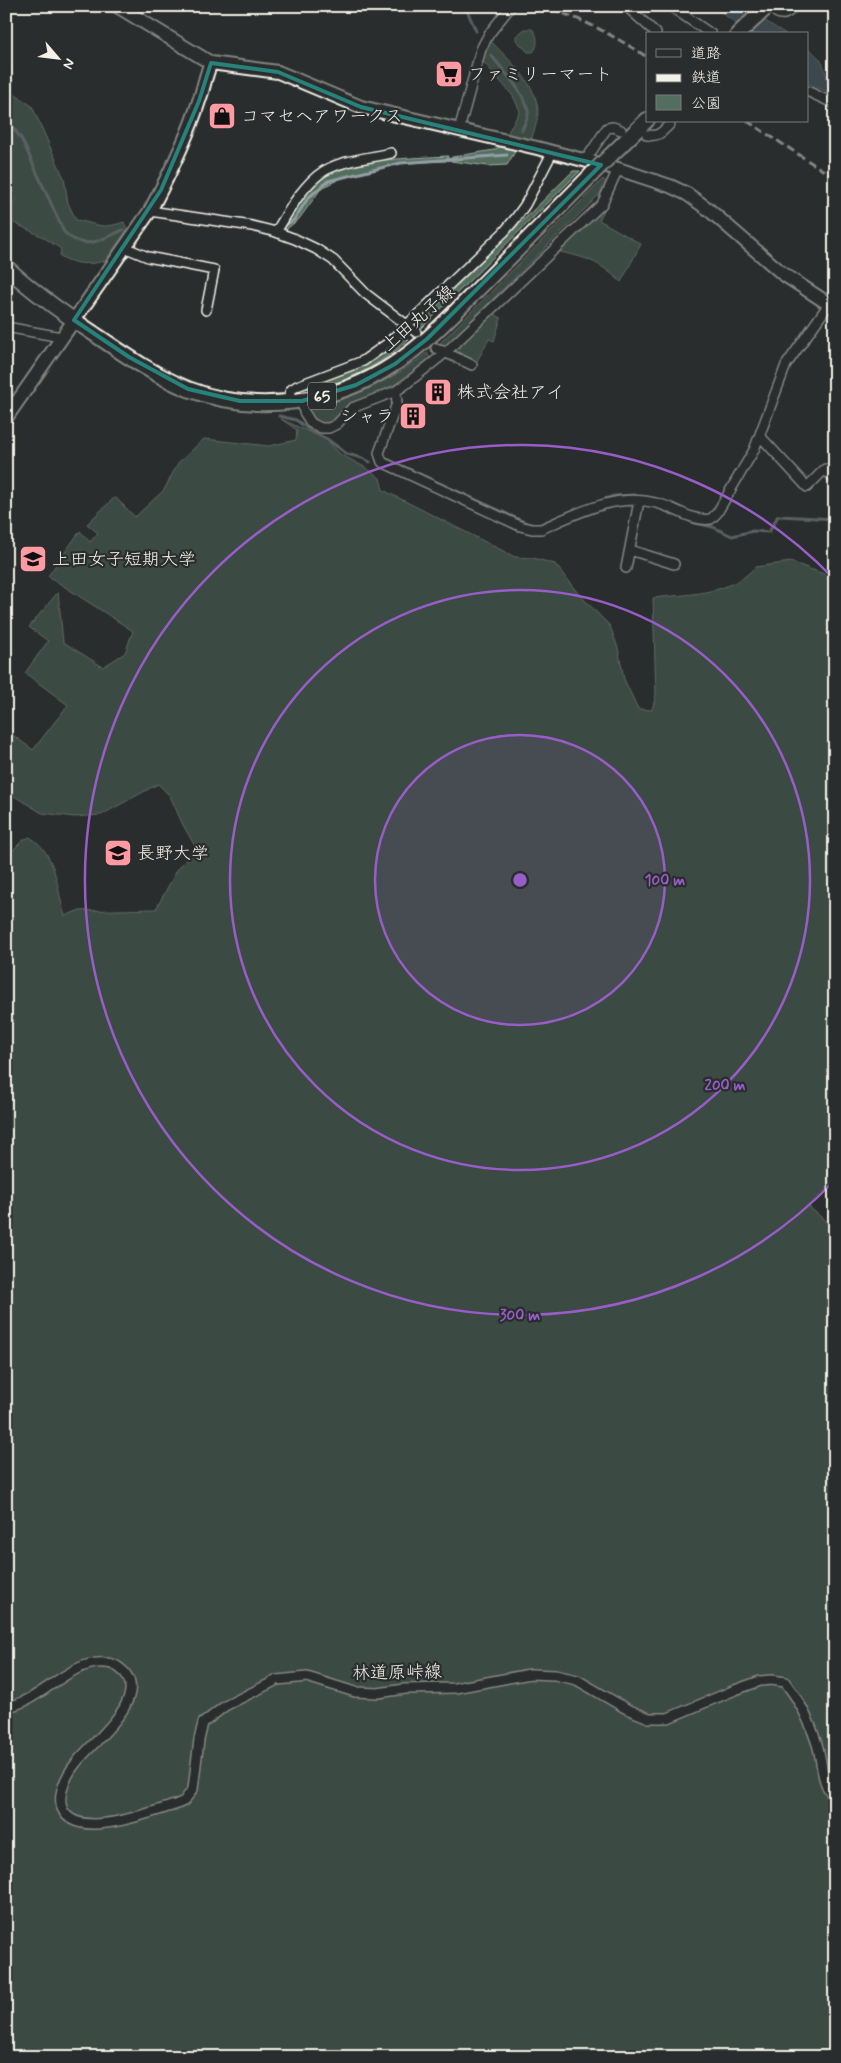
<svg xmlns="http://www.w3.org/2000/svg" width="841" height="2063" viewBox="0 0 841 2063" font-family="Mynerve,'Klee One',sans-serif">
	<rect width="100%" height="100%" fill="#2a2d2e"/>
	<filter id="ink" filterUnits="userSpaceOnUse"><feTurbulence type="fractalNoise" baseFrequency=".02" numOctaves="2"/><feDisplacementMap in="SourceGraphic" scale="10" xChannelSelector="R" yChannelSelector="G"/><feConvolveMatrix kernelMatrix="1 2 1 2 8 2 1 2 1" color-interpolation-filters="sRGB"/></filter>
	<g filter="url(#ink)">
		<!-- green -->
		<path fill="#536e5e" stroke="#a4b0a3" d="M 525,29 L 532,29 C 538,34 539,46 533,52 L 528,52 L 516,40 L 516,36 Z
			M 490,40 C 508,60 539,84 538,114 C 537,123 534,132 531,140 L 507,134 L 520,111 L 513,96 L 482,60 Z
			M 6,61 L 12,73 L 8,90 L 32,106 L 64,178 L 68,203 L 76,220 C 99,224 100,230 124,222 L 127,230 L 105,261 C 88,265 75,265 60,256 L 61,249 L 43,237 L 8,220 L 6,215 L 15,199 L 13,186 L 6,180 Z
			M 501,146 L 516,150 L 507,165 L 488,166 L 451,161 L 452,157 L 494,150 Z
			M 448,156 L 446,161 L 402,163 L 342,178 L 329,184 L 320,190 L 299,219 L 284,231 L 281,229 C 293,211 304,187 323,175 C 348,159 417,158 448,156 Z
			M 573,171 L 580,171 L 435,315 L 421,329 L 419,326 L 420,322 Z
			M 603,179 L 606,182 L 601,192 L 590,204 L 446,345 L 440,343 Z
			M 608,203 L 599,220 L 641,244 L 621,282 C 597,260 587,258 556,251 Z
			M 493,313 L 501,318 L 494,341 L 489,339 L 476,363 L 458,355 L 456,349 Z
			M 403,338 L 409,340 C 379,365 344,386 303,389 C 317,379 335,377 350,371 C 370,364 387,351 403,338 Z
			M 427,353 L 430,358 L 429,361 L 403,380 L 345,409 L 330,422 L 323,423 L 316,421 L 307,409 C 352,399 391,381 427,353 Z
			M 281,419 L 327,440 L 340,454 L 368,469 L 380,478 L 383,490 L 515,557 L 533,558 L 555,564 L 577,592 L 610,626 L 618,648 L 624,679 L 638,709 L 652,710 L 656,695 L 653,598 C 687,594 731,595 755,567 L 791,562 L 835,578 L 835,1182 L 808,1206 L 835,1229 L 835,2057 L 6,2057 L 6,857 L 23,840 L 30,837 C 58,855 56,888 65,916 L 77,911 L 156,909 L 177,870 L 196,848 L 183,825 L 170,796 L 158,784 L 101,815 L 75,817 L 42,813 L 6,791 L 6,730 L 33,750 L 68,705 L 25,673 L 48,641 L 29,627 L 58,592 L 63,642 L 103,667 L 125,653 L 133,631 L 48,576 L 80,531 L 90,542 L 98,533 L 87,524 L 115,497 L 135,517 L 164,490 L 178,463 L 204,439 L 269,446 L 296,440 L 297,430 Z"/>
		<!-- water -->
		<path fill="#536876" stroke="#939fa4" d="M 712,6 L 741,6 L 786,34 L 751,34 Z
			M 807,48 C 823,58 825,67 828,85 L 835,88 L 835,95 L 807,83 Z"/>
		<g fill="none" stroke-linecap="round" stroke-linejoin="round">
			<!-- stream -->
			<path stroke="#939fa4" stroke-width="3" d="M 465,6 L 476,31
				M 491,55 C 501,68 526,94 528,111 C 529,118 524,124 522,130
				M 6,118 L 22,140 L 64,232 C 84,252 100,240 123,230
				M 282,227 L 294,220 L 308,198 L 328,181 L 401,163 L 507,155
				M 279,416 L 296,420 L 311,431 L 327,439 L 347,454 L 362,458 L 370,462
				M 389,460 L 527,523
				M 656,507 L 695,523 L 713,527 L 732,536 L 753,531 L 769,532 L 778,516 L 780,516 L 835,519
				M 575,510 L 614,496 L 635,495"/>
			<!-- street casing -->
			<g stroke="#f4f1e8" stroke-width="12">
				<path id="street" d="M 626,6 L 656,33
					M 670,6 L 711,34
					M 777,13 C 785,17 789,11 795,6
					M 807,91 L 835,104
					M 459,130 L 481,49 L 489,34 L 511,6
					M 647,135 C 659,137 662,132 670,124
					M 585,161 L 607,128 L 613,127 L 621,130
					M 150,211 L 252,226 L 276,232 L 295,239 L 316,249 L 333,260 L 366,294 L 416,332
					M 276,232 C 288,212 303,184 324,171 C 342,160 370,158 391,153
					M 124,247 L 148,257 L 214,270 L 206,310
					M 6,327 L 61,337
					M 436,348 L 472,365
					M 396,391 L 397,403 L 379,453 L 382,462 L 520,526 L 532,529 L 541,529 C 578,513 615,493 656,503 C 675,507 691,522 711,519 L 717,513 L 754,450 L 786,365 L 829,304
					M 6,400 L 17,403
					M 302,401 L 304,412 L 311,423 L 321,428 L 329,428 L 337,424 L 352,408 L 396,391 L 406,384 L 445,353 L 602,204 L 618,169
					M 286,402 L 291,390 L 297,386 L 363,361 L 387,344 L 504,232 L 515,219 L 525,205 L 552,153
					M 760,436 L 807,487 L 825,469 L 835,480
					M 630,550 L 674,564
					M 626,568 L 639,501
					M 6,1707 C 42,1702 68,1660 105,1663 C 114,1663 119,1667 125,1673 C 148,1701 91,1743 76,1763 C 67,1774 57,1794 62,1808 C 75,1842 150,1812 175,1805 L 184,1801 L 193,1789 L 199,1740 L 203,1723 L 225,1706 L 277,1680 L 307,1677 L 355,1692 L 378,1693 L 405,1689 L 455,1688 L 530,1674 L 555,1675 L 577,1680 L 627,1709 L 649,1718 L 668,1718 L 735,1690 L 760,1681 L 772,1680 L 785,1682 C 800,1701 810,1721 817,1744 C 823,1763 820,1782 835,1798"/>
			</g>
			<!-- secondary casing -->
			<g stroke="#f4f1e8" stroke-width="16">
				<path id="secondary" d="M 117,6 L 211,63 L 278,72 L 361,107 L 537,148 L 618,169 L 670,186 L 687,194 L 708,209 L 783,274 L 835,308
					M 6,418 L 150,211 C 168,177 188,137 199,101 C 204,88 205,76 211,63"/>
			</g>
			<!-- primary casing -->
			<g stroke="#f4f1e8" stroke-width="18">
				<path id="primary" d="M 738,34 L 768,6
					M 610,156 L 647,120
					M 6,267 C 32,291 61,312 90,331 C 121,352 153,375 188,389 C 255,415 335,404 394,364 C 427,343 454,313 481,286 C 519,248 556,211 593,173"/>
			</g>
			<!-- street -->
			<use href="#street" stroke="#2a2d2e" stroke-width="9"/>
			<!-- secondary -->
			<use href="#secondary" stroke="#2a2d2e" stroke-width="12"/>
			<!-- primary -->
			<use href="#primary" stroke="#2a2d2e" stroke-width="14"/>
			<!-- rail -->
			<path stroke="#f4f1e8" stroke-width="3" stroke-dasharray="8 4" stroke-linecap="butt" d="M 541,6 C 580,17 613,35 647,57
				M 747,121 L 835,178"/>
			<!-- primary-bridge casing -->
			<g stroke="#f4f1e8" stroke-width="18" stroke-linecap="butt">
				<path id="primary-bridge" d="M 593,173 L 610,156"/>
			</g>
			<!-- primary-bridge -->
			<use href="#primary-bridge" stroke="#2a2d2e" stroke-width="14"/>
		</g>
	</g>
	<!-- marked area -->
	<path d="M0 0H841V2063H0ZM 211,63 L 278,72 L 361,107 L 601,165 L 427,339 L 395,364 L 356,385 L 302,401 L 240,401 L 188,389 L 129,357 L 74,320 L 161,190 L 199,101 Z" fill="#2a2d2e" fill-opacity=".55" fill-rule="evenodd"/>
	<path fill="none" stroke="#26827a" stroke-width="4" stroke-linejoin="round" d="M 211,63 L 278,72 L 361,107 L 601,165 L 427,339 L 395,364 L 356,385 L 302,401 L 240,401 L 188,389 L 129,357 L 74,320 L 161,190 L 199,101 Z"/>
	<!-- distance rings -->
	<circle cx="520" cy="880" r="145" fill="#995dc9" fill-opacity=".12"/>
	<g fill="none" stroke="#995dc9" stroke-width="2.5">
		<circle cx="520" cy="880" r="145"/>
		<circle cx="520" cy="880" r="290"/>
		<path d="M833 1182A435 435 0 1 1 833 578"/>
	</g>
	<!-- icons -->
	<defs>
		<g id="supermarket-square" transform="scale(1.4375)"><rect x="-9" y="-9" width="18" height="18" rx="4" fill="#ff9aa2" stroke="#2a2d2e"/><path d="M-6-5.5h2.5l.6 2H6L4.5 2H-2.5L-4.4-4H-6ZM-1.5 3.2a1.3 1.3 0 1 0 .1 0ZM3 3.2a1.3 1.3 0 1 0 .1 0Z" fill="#111"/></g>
		<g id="shop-square" transform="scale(1.4375)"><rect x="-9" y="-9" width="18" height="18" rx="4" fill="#ff9aa2" stroke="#2a2d2e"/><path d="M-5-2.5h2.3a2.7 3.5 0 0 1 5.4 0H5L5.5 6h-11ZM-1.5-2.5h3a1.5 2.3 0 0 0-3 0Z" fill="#111"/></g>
		<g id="building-square" transform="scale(1.4375)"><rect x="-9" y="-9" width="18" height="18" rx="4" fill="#ff9aa2" stroke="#2a2d2e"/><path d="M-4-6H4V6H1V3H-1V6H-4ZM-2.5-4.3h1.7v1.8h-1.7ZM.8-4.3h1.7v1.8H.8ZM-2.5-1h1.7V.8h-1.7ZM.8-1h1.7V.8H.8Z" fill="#111"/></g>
		<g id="university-square" transform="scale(1.4375)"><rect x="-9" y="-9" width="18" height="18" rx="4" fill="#ff9aa2" stroke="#2a2d2e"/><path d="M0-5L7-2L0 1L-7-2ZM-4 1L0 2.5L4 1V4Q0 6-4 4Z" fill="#111"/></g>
	</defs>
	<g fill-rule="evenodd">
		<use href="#supermarket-square" x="449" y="74"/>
		<use href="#shop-square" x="222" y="116"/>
		<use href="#building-square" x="438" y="392"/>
		<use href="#building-square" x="413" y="416"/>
		<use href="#university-square" x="33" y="559"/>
		<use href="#university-square" x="118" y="853"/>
	</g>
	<g text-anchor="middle" stroke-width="4.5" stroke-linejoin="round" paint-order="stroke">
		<!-- shield labels -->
		<rect fill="#2a2d2e" stroke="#b7b6b0" stroke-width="1" x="308" y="382.5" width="28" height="27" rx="4"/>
		<g font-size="16" font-weight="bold" fill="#f4f1e8">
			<text x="322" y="402">65</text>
		</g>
		<!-- poi labels -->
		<g font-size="18" fill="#f4f1e8" stroke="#2a2d2e" text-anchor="start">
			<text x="468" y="80">ファミリーマート</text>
			<text x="241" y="122">コマセヘアワークス</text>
			<text x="457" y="398">株式会社アイ</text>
			<text x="394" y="422" text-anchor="end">シャラ</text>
			<text x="52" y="565">上田女子短期大学</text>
			<text x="137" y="859">長野大学</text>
		</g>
		<!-- street labels -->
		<g font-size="18" fill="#f4f1e8" stroke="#2a2d2e">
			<text transform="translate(418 318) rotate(-41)" y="6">上田丸子線</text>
			<text transform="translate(397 1672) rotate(-1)" y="6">林道原峠線</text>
		</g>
	</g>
	<circle cx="520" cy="880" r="8" fill="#995dc9" stroke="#2a2d2e" stroke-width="2.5"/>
	<g font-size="15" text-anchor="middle" font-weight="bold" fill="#995dc9" stroke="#2a2d2e" stroke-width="4.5" stroke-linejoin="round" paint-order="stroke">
		<text x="665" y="885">100 m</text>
		<text x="725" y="1090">200 m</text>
		<text x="520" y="1320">300 m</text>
	</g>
	<!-- margin -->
	<rect width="841" height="2063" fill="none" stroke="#2a2d2e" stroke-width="25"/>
	<rect x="12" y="12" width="816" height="2038" fill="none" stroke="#f4f1e8" stroke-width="2" filter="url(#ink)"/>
	<!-- legend -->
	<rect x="646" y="32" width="162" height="90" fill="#2a2d2e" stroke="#7b7b78"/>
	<rect x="656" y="49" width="25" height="8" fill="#2a2d2e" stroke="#7b7b78"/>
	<text x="691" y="58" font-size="15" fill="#f4f1e8">道路</text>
	<rect x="656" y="74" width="25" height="8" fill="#f4f1e8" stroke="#7b7b78"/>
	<text x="691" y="82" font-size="15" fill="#f4f1e8">鉄道</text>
	<rect x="656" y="95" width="25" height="15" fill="#536e5e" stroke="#7b7b78"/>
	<text x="691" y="108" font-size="15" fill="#f4f1e8">公園</text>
	<!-- north arrow -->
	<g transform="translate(58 58) rotate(118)" stroke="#2a2d2e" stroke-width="4" paint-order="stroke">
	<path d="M0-4L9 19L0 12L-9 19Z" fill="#f4f1e8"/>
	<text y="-8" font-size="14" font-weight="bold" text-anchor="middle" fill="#f4f1e8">N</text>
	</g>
</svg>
